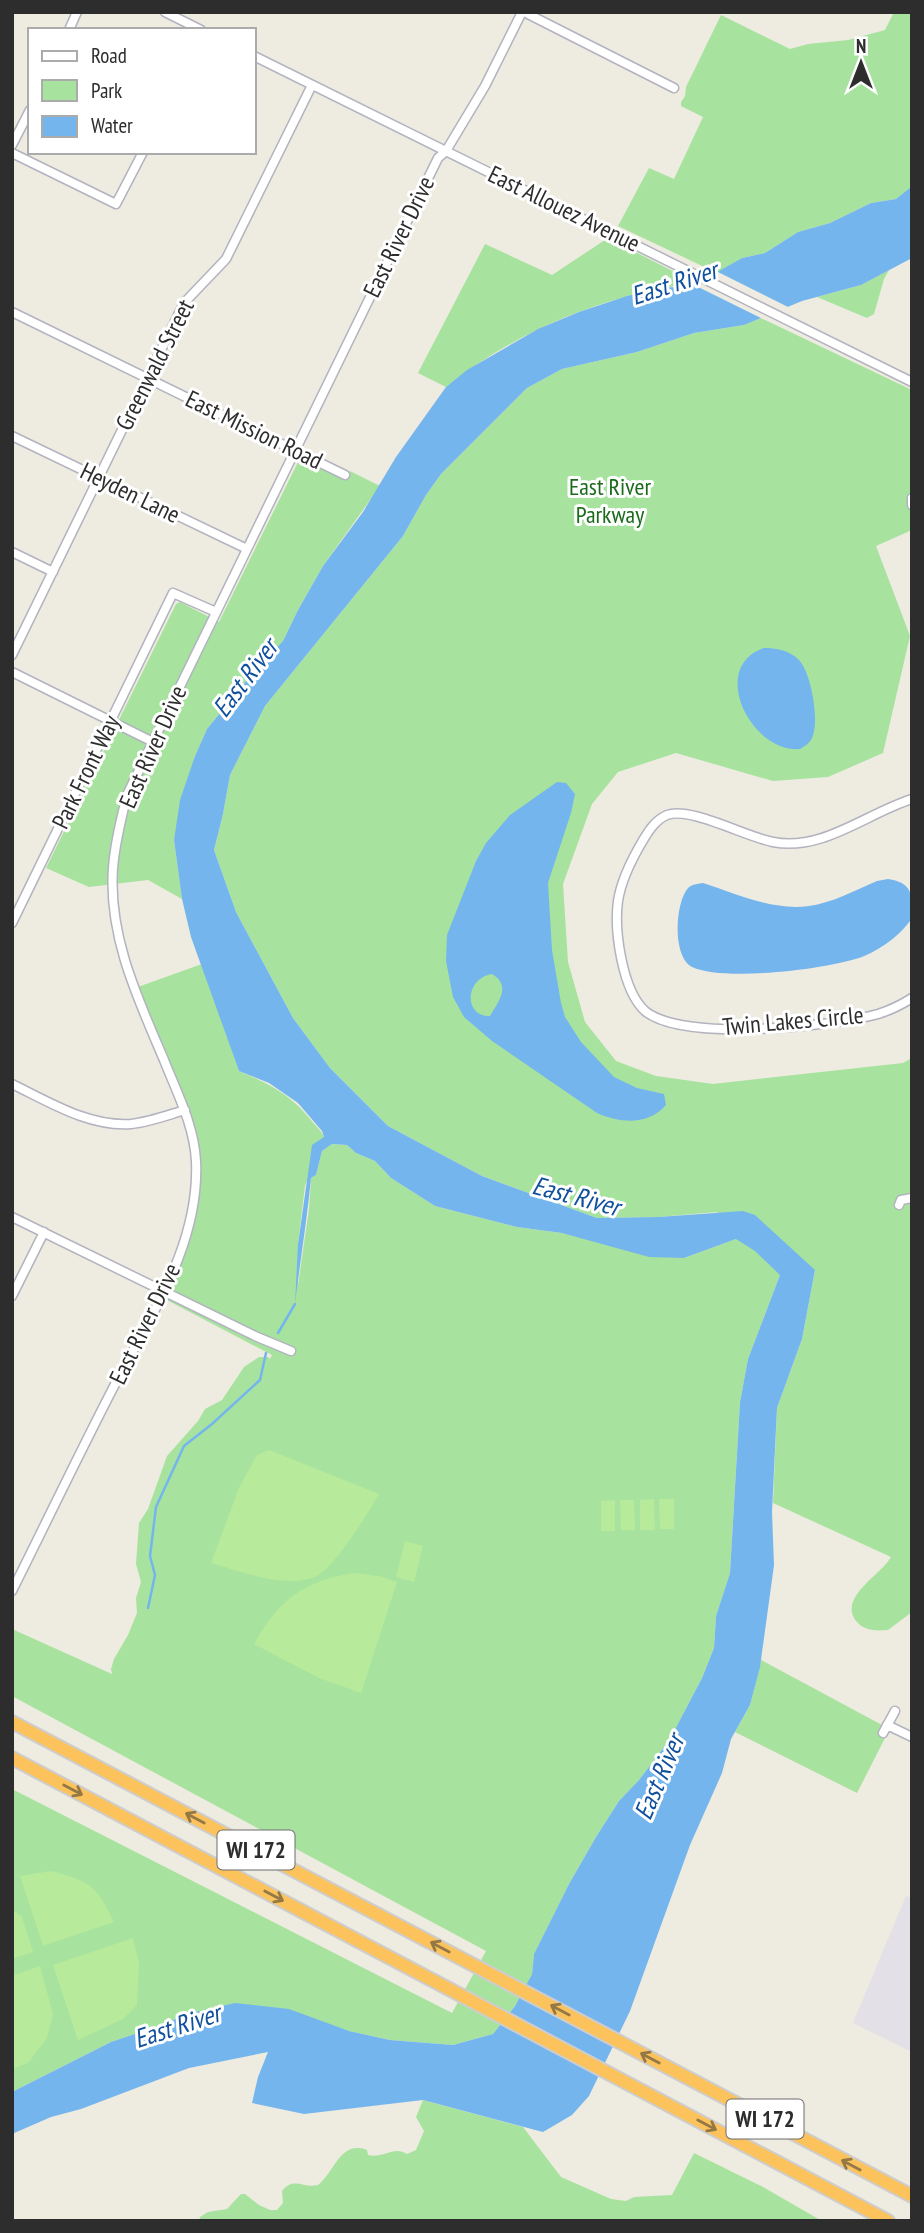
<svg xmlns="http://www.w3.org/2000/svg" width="924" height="2233" viewBox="0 0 924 2233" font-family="'PT Sans Narrow',sans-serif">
	<rect width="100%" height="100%" fill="#eeebe0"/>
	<!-- industrial -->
	<path fill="#e3e0e7" d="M 906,1896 L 912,1898 L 912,2052 L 853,2023 Z"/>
	<!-- green -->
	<path fill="#a7e39e" d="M 894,12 L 912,12 L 912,186 L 896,199 L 871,203 L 830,223 L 798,232 L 765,253 L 742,258 L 717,273 L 618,226 L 649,168 L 674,179 L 703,117 L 681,106 L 681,102 L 685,96 L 686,87 L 721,15 L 790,49 L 808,44 L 848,40 L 885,30 Z
		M 608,238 L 698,284 C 687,289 678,285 666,287 C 654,289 641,292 629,296 C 563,313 499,345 446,387 L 418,373 L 485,244 L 552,275 Z
		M 889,270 L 884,279 L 874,314 L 867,318 L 817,297 L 861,285 Z
		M 761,318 L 912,390 L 912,530 L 876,546 L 910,636 L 883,753 L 828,777 L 773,781 L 676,753 L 618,772 L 592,804 L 563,884 L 568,962 L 585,1022 L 616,1061 L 656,1076 L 713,1084 L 903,1063 L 912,1058 L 912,1612 L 888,1630 C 876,1631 864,1631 856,1621 C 838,1597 881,1575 891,1557 L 773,1503 L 777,1408 L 802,1339 L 815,1270 L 780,1275 L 748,1359 L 740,1402 L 730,1573 L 716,1616 L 714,1648 L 702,1678 L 670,1739 L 639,1780 L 619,1801 L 596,1837 L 569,1884 L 534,1954 L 532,1974 L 515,2006 L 493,2034 L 453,2045 L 390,2040 L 349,2031 L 187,2014 L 164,2024 L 111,2042 L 12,2092 L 12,1789 L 452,2013 L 486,1951 L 12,1696 L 12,1629 L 112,1674 L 111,1669 L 114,1659 L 128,1635 L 137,1613 L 136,1598 L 141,1582 L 136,1564 L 139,1523 L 148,1509 L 167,1456 L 198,1421 L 205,1409 L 222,1400 L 244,1367 L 259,1357 L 268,1357 L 270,1359 L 272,1355 L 161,1297 L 175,1264 L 196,1190 L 190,1126 L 135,988 L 202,964 L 239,1071 C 268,1083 291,1095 311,1120 C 316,1126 321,1130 324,1137 L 305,1186 L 298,1244 L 298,1285 L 309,1209 L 311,1178 L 316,1175 L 322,1151 L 332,1144 L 347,1145 L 356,1153 L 375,1161 L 391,1178 L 435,1206 L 517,1227 L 562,1233 L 684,1258 L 736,1239 L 717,1212 L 658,1217 L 597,1218 L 482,1176 L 388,1126 L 330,1068 L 293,1018 L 236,912 L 214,850 L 223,814 L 230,775 L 265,706 L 403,536 L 426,495 L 441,474 L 527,388 L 562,369 L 637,352 L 694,333 L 744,325 Z
		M 304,461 L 345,480 L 350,471 L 380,486 L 323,566 L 298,610 L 283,641 L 256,669 L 207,729 L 195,756 L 174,840 L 182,899 L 148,880 L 89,887 L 46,868 L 176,604 L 180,602 L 219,622 L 298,462 Z
		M 761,1660 L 882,1725 L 879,1733 L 885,1738 L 857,1793 L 735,1732 L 750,1705 Z
		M 423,2100 L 523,2127 L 561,2177 L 611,2199 L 626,2201 L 634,2197 L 672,2195 L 694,2153 L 763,2187 L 822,2221 L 199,2221 L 200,2217 L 208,2212 L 227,2209 L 241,2194 L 245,2194 L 259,2205 L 270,2210 L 277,2210 L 283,2203 L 282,2191 C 294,2176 304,2189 318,2185 C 335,2172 340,2140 367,2150 L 368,2155 C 383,2159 394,2145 407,2154 L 416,2150 L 424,2131 L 416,2117 Z"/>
	<!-- pitch -->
	<path fill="#b7ea9a" d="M 269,1450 L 379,1494 C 367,1514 333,1572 312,1578 C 280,1588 241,1571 211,1563 L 239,1488 L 257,1455 Z
		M 654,1499 L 655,1530 L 640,1530 L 640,1500 Z
		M 659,1499 L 674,1499 L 674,1529 L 660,1529 Z
		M 615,1500 L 615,1531 L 601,1531 L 601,1501 Z
		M 620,1500 L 634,1500 L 635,1530 L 621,1530 Z
		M 405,1541 L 423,1546 L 414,1582 L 396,1577 Z
		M 353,1573 L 379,1576 L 397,1582 L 361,1693 L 319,1678 L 254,1644 C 279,1600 303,1581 353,1573 Z
		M 51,1871 C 90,1881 97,1886 114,1922 L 43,1946 L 20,1876 Z
		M 12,1909 L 22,1917 L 33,1952 L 12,1959 Z
		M 133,1938 L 139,1964 L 137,2005 L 123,2019 L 78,2040 L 53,1965 Z
		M 40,1966 L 53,2014 L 47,2038 L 28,2063 L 12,2069 L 12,1976 Z"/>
	<!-- water -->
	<path fill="#75b5ee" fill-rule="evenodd" d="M 912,186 L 912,258 L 861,285 L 802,301 L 744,325 L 694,333 L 637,352 L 562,369 L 527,388 L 441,474 L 426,495 L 403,536 L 265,706 L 230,775 L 223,814 L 214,850 L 236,912 L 293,1018 L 330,1068 L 388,1126 L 482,1176 L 597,1218 L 658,1217 L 743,1211 L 755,1215 L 815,1270 L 802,1339 L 777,1408 L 772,1512 L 774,1565 L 760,1667 L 750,1705 L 731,1739 L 722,1773 L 690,1845 L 630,2011 L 589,2096 L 572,2115 L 543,2132 L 423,2100 L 304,2114 L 252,2103 L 258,2077 L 268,2052 L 189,2068 L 81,2109 L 51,2117 L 12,2134 L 12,2092 L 111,2042 L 164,2024 L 187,2014 L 235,2003 L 289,2009 L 349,2031 L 390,2040 L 453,2045 L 493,2034 L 515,2006 L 532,1974 L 534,1954 L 569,1884 L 596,1837 L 619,1801 L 639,1780 L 670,1739 L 702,1678 L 714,1648 L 716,1616 L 730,1573 L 740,1402 L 748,1359 L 780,1275 L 755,1251 L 736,1239 L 684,1258 L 649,1257 L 562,1233 L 517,1227 L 435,1206 L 391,1178 L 375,1161 L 356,1153 L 347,1145 L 332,1144 L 322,1151 L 316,1175 L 311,1178 C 307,1220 300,1262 295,1304 L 298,1244 L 312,1145 L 324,1137 L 322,1131 L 298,1103 L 269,1083 L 239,1071 L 191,937 L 182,899 L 174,840 L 180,800 L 195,756 L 207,729 L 256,669 L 283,641 L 298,610 L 323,566 L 363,512 L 396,457 L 446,387 L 467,370 L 538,329 L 579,312 L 627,296 L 665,287 L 689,288 L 742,258 L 765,253 L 798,232 L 830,223 L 871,203 L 896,199 Z
		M 764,648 C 776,648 789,650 799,660 C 811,672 820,722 812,738 C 809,744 805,746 800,749 C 751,753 708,667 764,648 Z
		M 557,782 L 566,783 L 575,794 L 571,813 L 548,883 L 552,950 L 561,1003 L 565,1017 L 581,1042 L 614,1077 L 637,1088 L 664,1094 L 666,1105 C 648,1126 620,1123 597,1113 L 492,1041 L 464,1017 L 453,997 L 446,961 L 447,935 L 476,861 L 486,843 L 510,815 ZM 492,974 C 512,986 498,1002 490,1016 C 463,1017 465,978 492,974 Z
		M 888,879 C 914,883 912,896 912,918 C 901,935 880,950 862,957 C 828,969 724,982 692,967 C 672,957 675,903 688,888 C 692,884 697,884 703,883 C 737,894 773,911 809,906 C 832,903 856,890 877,881 Z"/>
	<!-- pier -->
	<path fill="#eeebe0" d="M 714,270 L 792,309 L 765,320 L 690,283 Z"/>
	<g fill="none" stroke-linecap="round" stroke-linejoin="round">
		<!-- stream -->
		<path stroke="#75b5ee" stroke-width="2.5" d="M 278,1333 L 295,1304
			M 148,1608 L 155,1575 L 150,1556 L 156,1507 L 184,1446 L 212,1424 L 260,1380 L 266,1353"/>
		<!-- minor casing -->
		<g stroke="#b3b3c0" stroke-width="11">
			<path id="minor" d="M 165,12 L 201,30
				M 524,12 L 674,88
				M 69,30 L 77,12
				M 254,56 L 912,382
				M 12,145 L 30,110
				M 12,153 L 116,204 L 143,152
				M 12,312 L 345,475
				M 12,436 L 247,549
				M 912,498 L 912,505
				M 12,552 L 53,572
				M 12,655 L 184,303 L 226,259 L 312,85
				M 12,672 L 153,742
				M 912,799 C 867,813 822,852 773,842 C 746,837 690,806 667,815 C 655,820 648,832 642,842 C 632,859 621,881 618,901 C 614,930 622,990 645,1011 C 682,1042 832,1027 878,1014 C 891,1010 901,1005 912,998
				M 12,923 L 173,593 L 216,612
				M 12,1084 C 49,1102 89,1127 131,1124 C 150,1122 168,1115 185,1110
				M 899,1205 L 901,1200 L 912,1198
				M 12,1217 L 255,1336 L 291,1351
				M 12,1296 L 44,1232
				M 12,1591 C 45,1525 77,1458 111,1392 C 148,1319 200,1246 196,1161 C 194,1125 177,1093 164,1060 C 138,999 108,936 113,868 C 115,843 121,819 127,795 L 438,158 L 446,151 L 485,86 L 522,12
				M 887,1725 L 912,1737
				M 883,1733 L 895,1711"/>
		</g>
		<!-- highway casing -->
		<g stroke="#cdcdcd" stroke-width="16">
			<path id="highway" d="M 12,1722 L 912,2196
				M 12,1758 L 888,2221"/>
		</g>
		<!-- minor -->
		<use href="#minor" stroke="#fff" stroke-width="8"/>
		<!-- highway -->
		<use href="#highway" stroke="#fcc35d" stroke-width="12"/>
	</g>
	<!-- one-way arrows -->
	<defs><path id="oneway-shaft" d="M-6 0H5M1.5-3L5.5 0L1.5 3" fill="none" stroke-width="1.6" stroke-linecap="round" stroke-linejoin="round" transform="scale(1.75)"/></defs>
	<g stroke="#947845">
		<use href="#oneway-shaft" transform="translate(73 1790) rotate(28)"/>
		<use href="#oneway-shaft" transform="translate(195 1818) rotate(-152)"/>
		<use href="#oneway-shaft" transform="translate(274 1896) rotate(28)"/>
		<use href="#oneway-shaft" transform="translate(440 1947) rotate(-152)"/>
		<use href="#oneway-shaft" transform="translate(560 2010) rotate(-152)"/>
		<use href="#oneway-shaft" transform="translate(650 2058) rotate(-152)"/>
		<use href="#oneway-shaft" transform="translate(707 2125) rotate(28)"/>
		<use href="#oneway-shaft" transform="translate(851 2165) rotate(-152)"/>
	</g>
	<g text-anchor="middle" stroke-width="6" stroke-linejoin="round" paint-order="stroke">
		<!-- shield labels -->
		<g fill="#fff" stroke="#6c6c6c" stroke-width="2">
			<rect x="217.5" y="1830.5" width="77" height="39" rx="5"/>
			<rect x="726.5" y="2099.5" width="77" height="39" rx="5"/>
		</g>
		<g font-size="23" font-weight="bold" fill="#2d2d2d">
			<text x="256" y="1858">WI 172</text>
			<text x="765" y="2127">WI 172</text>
		</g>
		<!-- street labels -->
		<g font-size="24" fill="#2d2d2d" stroke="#fff">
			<text transform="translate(564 209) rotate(26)" y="8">East Allouez Avenue</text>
			<text transform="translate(399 237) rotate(-64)" y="8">East River Drive</text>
			<text transform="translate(155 365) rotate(-63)" y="8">Greenwald Street</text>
			<text transform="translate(254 430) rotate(26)" y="8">East Mission Road</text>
			<text transform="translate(130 493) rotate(26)" y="8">Heyden Lane</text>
			<text transform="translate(153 747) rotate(-66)" y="8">East River Drive</text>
			<text transform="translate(86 772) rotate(-64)" y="8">Park Front Way</text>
			<text transform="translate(793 1021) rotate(-5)" y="8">Twin Lakes Circle</text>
			<text transform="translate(145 1324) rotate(-64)" y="8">East River Drive</text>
		</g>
		<!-- park labels -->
		<g font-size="24" fill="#1c6b1c" stroke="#fff">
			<text x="610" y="495">East River<tspan x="610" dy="28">Parkway</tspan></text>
		</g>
		<!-- water labels -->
		<g font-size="26" font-style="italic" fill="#10509e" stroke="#fff">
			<text transform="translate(674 283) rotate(-18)" y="9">East River</text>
			<text transform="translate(245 678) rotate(-53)" y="9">East River</text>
			<text transform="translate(576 1196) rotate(15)" y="9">East River</text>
			<text transform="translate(659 1777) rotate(-67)" y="9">East River</text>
			<text transform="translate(177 2026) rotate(-18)" y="9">East River</text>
		</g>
	</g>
	<!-- border -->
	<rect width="924" height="2233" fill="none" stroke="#2d2d2d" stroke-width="28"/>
	<!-- legend -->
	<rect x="28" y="28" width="228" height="126" fill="#ffffff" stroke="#ababab" stroke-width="2"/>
	<rect x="42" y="51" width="35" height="10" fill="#ffffff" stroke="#ababab" stroke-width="2"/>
	<text x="91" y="63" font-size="21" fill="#2d2d2d">Road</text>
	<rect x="42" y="80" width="35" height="21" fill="#a7e39e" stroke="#ababab" stroke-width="2"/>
	<text x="91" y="98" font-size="21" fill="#2d2d2d">Park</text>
	<rect x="42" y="116" width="35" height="21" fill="#75b5ee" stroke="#ababab" stroke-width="2"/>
	<text x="91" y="133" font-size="21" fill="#2d2d2d">Water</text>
	<!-- north arrow -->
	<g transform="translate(861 63)" stroke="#ffffff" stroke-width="5" paint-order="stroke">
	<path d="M0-5L12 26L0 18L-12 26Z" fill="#2d2d2d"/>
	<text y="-10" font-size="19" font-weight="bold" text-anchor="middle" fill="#2d2d2d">N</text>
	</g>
</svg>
